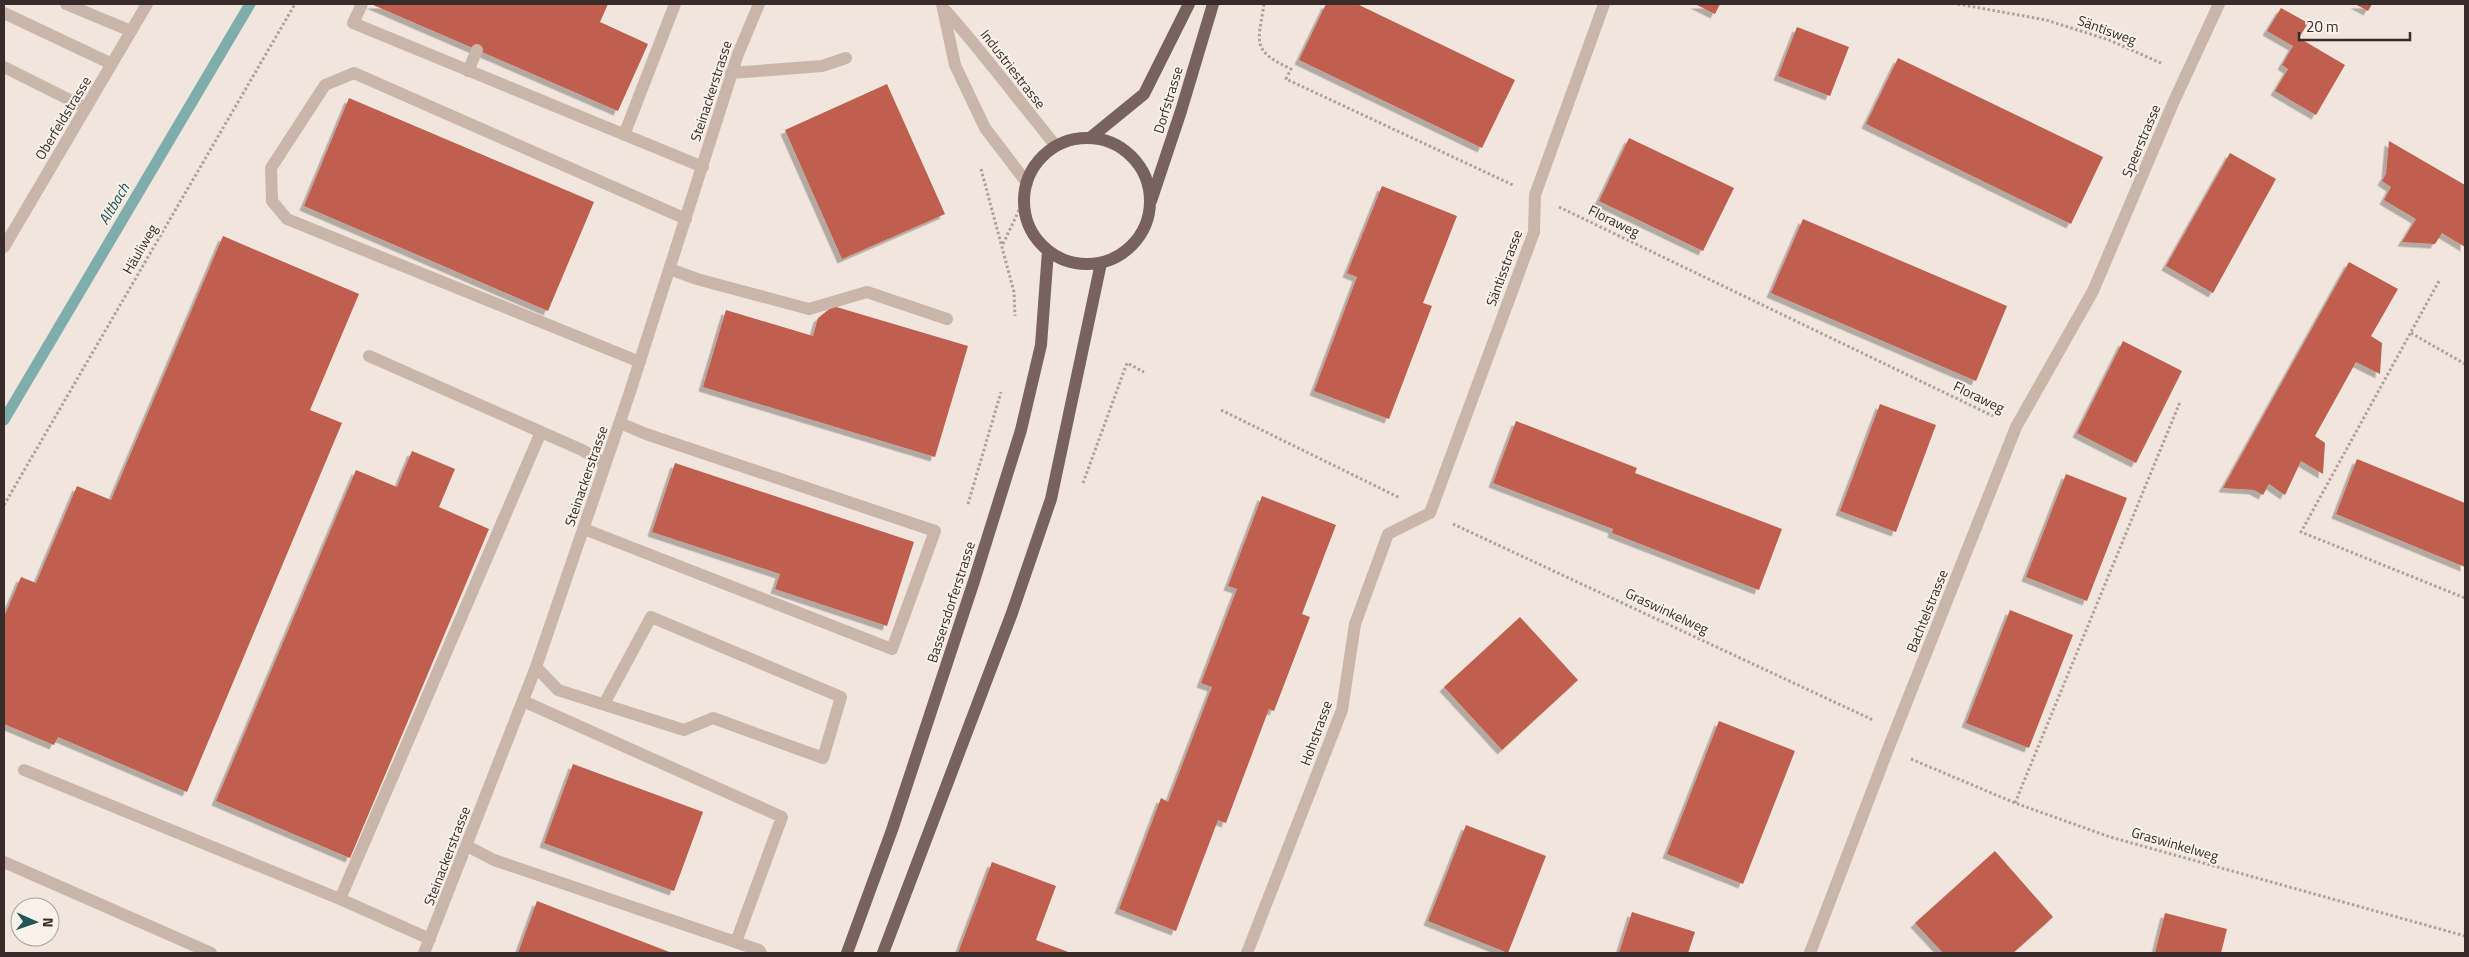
<svg xmlns="http://www.w3.org/2000/svg" width="2469" height="957" viewBox="0 0 2469 957" font-family="'Titillium Web',sans-serif">
	<defs>
		<filter id="shadow"><feDropShadow dx="-4.5" dy="4.5" stdDeviation="0" flood-color="#0004"/></filter>
	</defs>
	<rect width="100%" height="100%" fill="#f1e6dd"/>
	<g fill="none" stroke-linecap="round" stroke-linejoin="round">
		<!-- stream -->
		<path stroke="#7eadab" stroke-width="11" d="M 4,420 L 250,4"/>
	</g>
	<!-- building -->
	<path fill="#c05e4d" filter="url(#shadow)" d="M 371,4 L 608,4 L 600,22 L 648,44 L 618,111 Z
		M 1326,4 L 1357,4 L 1515,80 L 1482,148 L 1299,60 Z
		M 1695,4 L 1720,4 L 1715,14 Z
		M 2355,4 L 2372,4 L 2368,11 Z
		M 2281,8 L 2308,23 L 2299,38 L 2345,65 L 2316,115 L 2275,91 L 2288,69 L 2282,65 L 2293,46 L 2267,31 Z
		M 1797,27 L 1849,47 L 1830,96 L 1778,76 Z
		M 1898,58 L 2103,157 L 2071,224 L 1866,124 Z
		M 887,84 L 945,214 L 842,259 L 785,130 Z
		M 349,98 L 594,202 L 548,311 L 304,206 Z
		M 1629,138 L 1734,188 L 1703,251 L 1599,201 Z
		M 2389,141 L 2465,185 L 2465,247 L 2442,233 L 2435,244 L 2402,242 L 2416,219 L 2384,200 L 2391,187 L 2382,181 L 2386,174 Z
		M 2230,153 L 2276,179 L 2213,293 L 2166,266 Z
		M 1382,186 L 1457,216 L 1423,303 L 1432,306 L 1389,419 L 1314,391 L 1357,277 L 1347,273 Z
		M 1803,219 L 2007,306 L 1976,381 L 1771,293 Z
		M 223,236 L 359,294 L 310,410 L 342,423 L 187,792 L 58,737 L 54,745 L 4,724 L 4,617 L 21,577 L 36,583 L 77,486 L 111,500 Z
		M 2349,262 L 2398,289 L 2371,336 L 2382,343 L 2380,374 L 2356,362 L 2315,436 L 2325,443 L 2323,474 L 2301,461 L 2285,495 L 2269,484 L 2263,495 L 2254,490 L 2223,488 Z
		M 833,306 L 968,346 L 935,457 L 703,387 L 726,310 L 813,336 L 818,318 Z
		M 2123,341 L 2182,371 L 2136,463 L 2077,433 Z
		M 1880,404 L 1936,425 L 1896,532 L 1840,511 Z
		M 1516,421 L 1637,468 L 1635,473 L 1782,529 L 1759,590 L 1612,533 L 1613,529 L 1493,483 Z
		M 412,451 L 455,469 L 439,507 L 489,529 L 350,858 L 216,801 L 356,470 L 397,487 Z
		M 2357,459 L 2465,503 L 2465,567 L 2336,514 Z
		M 675,463 L 914,542 L 887,626 L 775,589 L 780,574 L 652,532 Z
		M 2066,474 L 2127,498 L 2087,601 L 2026,577 Z
		M 1262,496 L 1336,525 L 1302,614 L 1310,617 L 1274,711 L 1269,709 L 1226,823 L 1218,820 L 1176,931 L 1119,909 L 1161,798 L 1168,802 L 1212,687 L 1201,683 L 1237,589 L 1228,586 Z
		M 2010,610 L 2073,635 L 2029,748 L 1966,723 Z
		M 1520,617 L 1578,680 L 1502,750 L 1444,687 Z
		M 1719,721 L 1795,751 L 1743,884 L 1667,854 Z
		M 573,764 L 703,812 L 674,891 L 544,843 Z
		M 1466,825 L 1546,856 L 1508,953 L 1428,921 Z
		M 1995,851 L 2053,917 L 2013,953 L 1943,953 L 1915,923 Z
		M 992,862 L 1056,886 L 1036,940 L 1071,953 L 958,953 Z
		M 537,901 L 672,953 L 518,953 Z
		M 1632,912 L 1695,932 L 1688,953 L 1619,953 Z
		M 2165,913 L 2227,929 L 2221,953 L 2155,953 Z"/>
	<g fill="none" stroke-linecap="round" stroke-linejoin="round">
		<!-- path -->
		<path stroke="#b59f94" stroke-width="3" stroke-dasharray="2.5 2.5" stroke-linecap="butt" d="M 1264,4 C 1258,44 1251,50 1291,69 L 1286,79 L 1513,185
			M 1958,4 L 2046,20 L 2109,40 L 2163,64
			M 981,169 L 1014,292 L 1015,316
			M 1559,207 L 1993,416
			M 1003,244 L 1021,206
			M 2439,281 L 2301,532 L 2465,598
			M 2411,333 L 2465,364
			M 1221,410 L 1400,498
			M 1083,483 L 1127,363 L 1144,372
			M 968,504 L 1001,392
			M 4,505 L 295,4
			M 1453,524 L 1873,720
			M 1911,759 L 2015,803 L 2110,837 L 2465,936
			M 2015,803 L 2180,402"/>
		<!-- minor -->
		<path stroke="#c9b5aa" stroke-width="12" d="M 66,4 L 131,31
			M 362,4 L 353,23 L 703,167
			M 942,4 L 955,65 L 985,128 L 1027,183
			M 946,11 C 985,55 1019,101 1056,146
			M 4,13 L 112,64
			M 4,67 L 86,108
			M 468,71 L 477,50
			M 731,73 L 822,66 L 846,58
			M 624,135 L 675,4
			M 4,247 L 147,4
			M 670,269 L 697,279 L 809,309 L 867,292 L 947,319
			M 369,356 L 582,450 L 605,464
			M 640,362 L 287,219 L 272,201 L 271,168 L 325,85 L 354,73 L 686,219
			M 584,529 L 892,649 L 935,531 L 646,434 L 620,423
			M 536,667 L 558,690 L 684,730 L 713,718 L 823,758 L 841,697 L 651,617 L 604,704
			M 523,701 L 782,817 L 736,942
			M 24,770 L 340,899
			M 467,846 L 494,860 L 759,950 L 761,953
			M 4,862 L 211,953
			M 430,939 L 340,899 L 541,432
			M 424,953 L 536,667 L 629,395 L 738,54 L 759,4
			M 1247,953 L 1342,710 L 1355,624 L 1388,534 L 1430,513 L 1534,232 L 1535,195 L 1604,4
			M 1810,953 L 1888,749 L 2016,427 L 2093,291 L 2174,101 L 2219,4"/>
		<!-- major -->
		<path stroke="#78625b" stroke-width="12" d="M 1090,138 L 1144,94 L 1189,4
			M1024 201a63 63 0 1 1 126 0a63 63 0 1 1-126 0Z
			M 1151,201 L 1181,111 L 1213,4
			M 847,953 L 892,830 L 974,581 L 1021,430 L 1041,345 L 1048,251
			M 883,953 L 1012,613 L 1051,499 L 1101,263"/>
	</g>
	<g text-anchor="middle" stroke-width="4" stroke-linejoin="round" paint-order="stroke">
		<!-- street labels -->
		<g font-size="14" fill="#372c29" stroke="#f9f1ea">
			<text transform="translate(2107 30) rotate(20)" y="5">Säntisweg</text>
			<text transform="translate(1013 69) rotate(52)" y="5">Industriestrasse</text>
			<text transform="translate(711 91) rotate(-72)" y="5">Steinackerstrasse</text>
			<text transform="translate(1168 100) rotate(-73)" y="5">Dorfstrasse</text>
			<text transform="translate(63 118) rotate(-59)" y="5">Oberfeldstrasse</text>
			<text transform="translate(2141 141) rotate(-67)" y="5">Speerstrasse</text>
			<text transform="translate(1614 221) rotate(26)" y="5">Floraweg</text>
			<text transform="translate(140 249) rotate(-60)" y="5">Häuliweg</text>
			<text transform="translate(1504 268) rotate(-70)" y="5">Säntisstrasse</text>
			<text transform="translate(1979 397) rotate(26)" y="5">Floraweg</text>
			<text transform="translate(586 476) rotate(-71)" y="5">Steinackerstrasse</text>
			<text transform="translate(951 602) rotate(-72)" y="5">Bassersdorferstrasse</text>
			<text transform="translate(1667 611) rotate(25)" y="5">Graswinkelweg</text>
			<text transform="translate(1927 611) rotate(-68)" y="5">Bachtelstrasse</text>
			<text transform="translate(1316 733) rotate(-70)" y="5">Hohstrasse</text>
			<text transform="translate(2175 844) rotate(16)" y="5">Graswinkelweg</text>
			<text transform="translate(447 856) rotate(-69)" y="5">Steinackerstrasse</text>
		</g>
		<!-- water labels -->
		<g font-size="15" font-style="italic" fill="#215655" stroke="#f9f1ea">
			<text transform="translate(114 204) rotate(-59)" y="5">Altbach</text>
		</g>
	</g>
	<!-- border -->
	<rect width="2469" height="957" fill="none" stroke="#372c29" stroke-width="10"/>
	<!-- north arrow -->
	<g transform="translate(35 922) rotate(92)"><circle r="24" fill="#f9f1ea" stroke="#aba29d"/>
	<path d="M0-4L9 19L0 12L-9 19Z" fill="#215655"/>
	<text y="-8" font-size="14" font-weight="bold" text-anchor="middle" fill="#372c29">N</text>
	</g>
	<!-- scale -->
	<path d="M2299 32v8h111v-8" fill="none" stroke="#372c29" stroke-width="2.5"/>
	<text x="2306" y="32" font-size="15" fill="#372c29" stroke="#f9f1ea" stroke-width="4" paint-order="stroke">20 m</text>
</svg>
